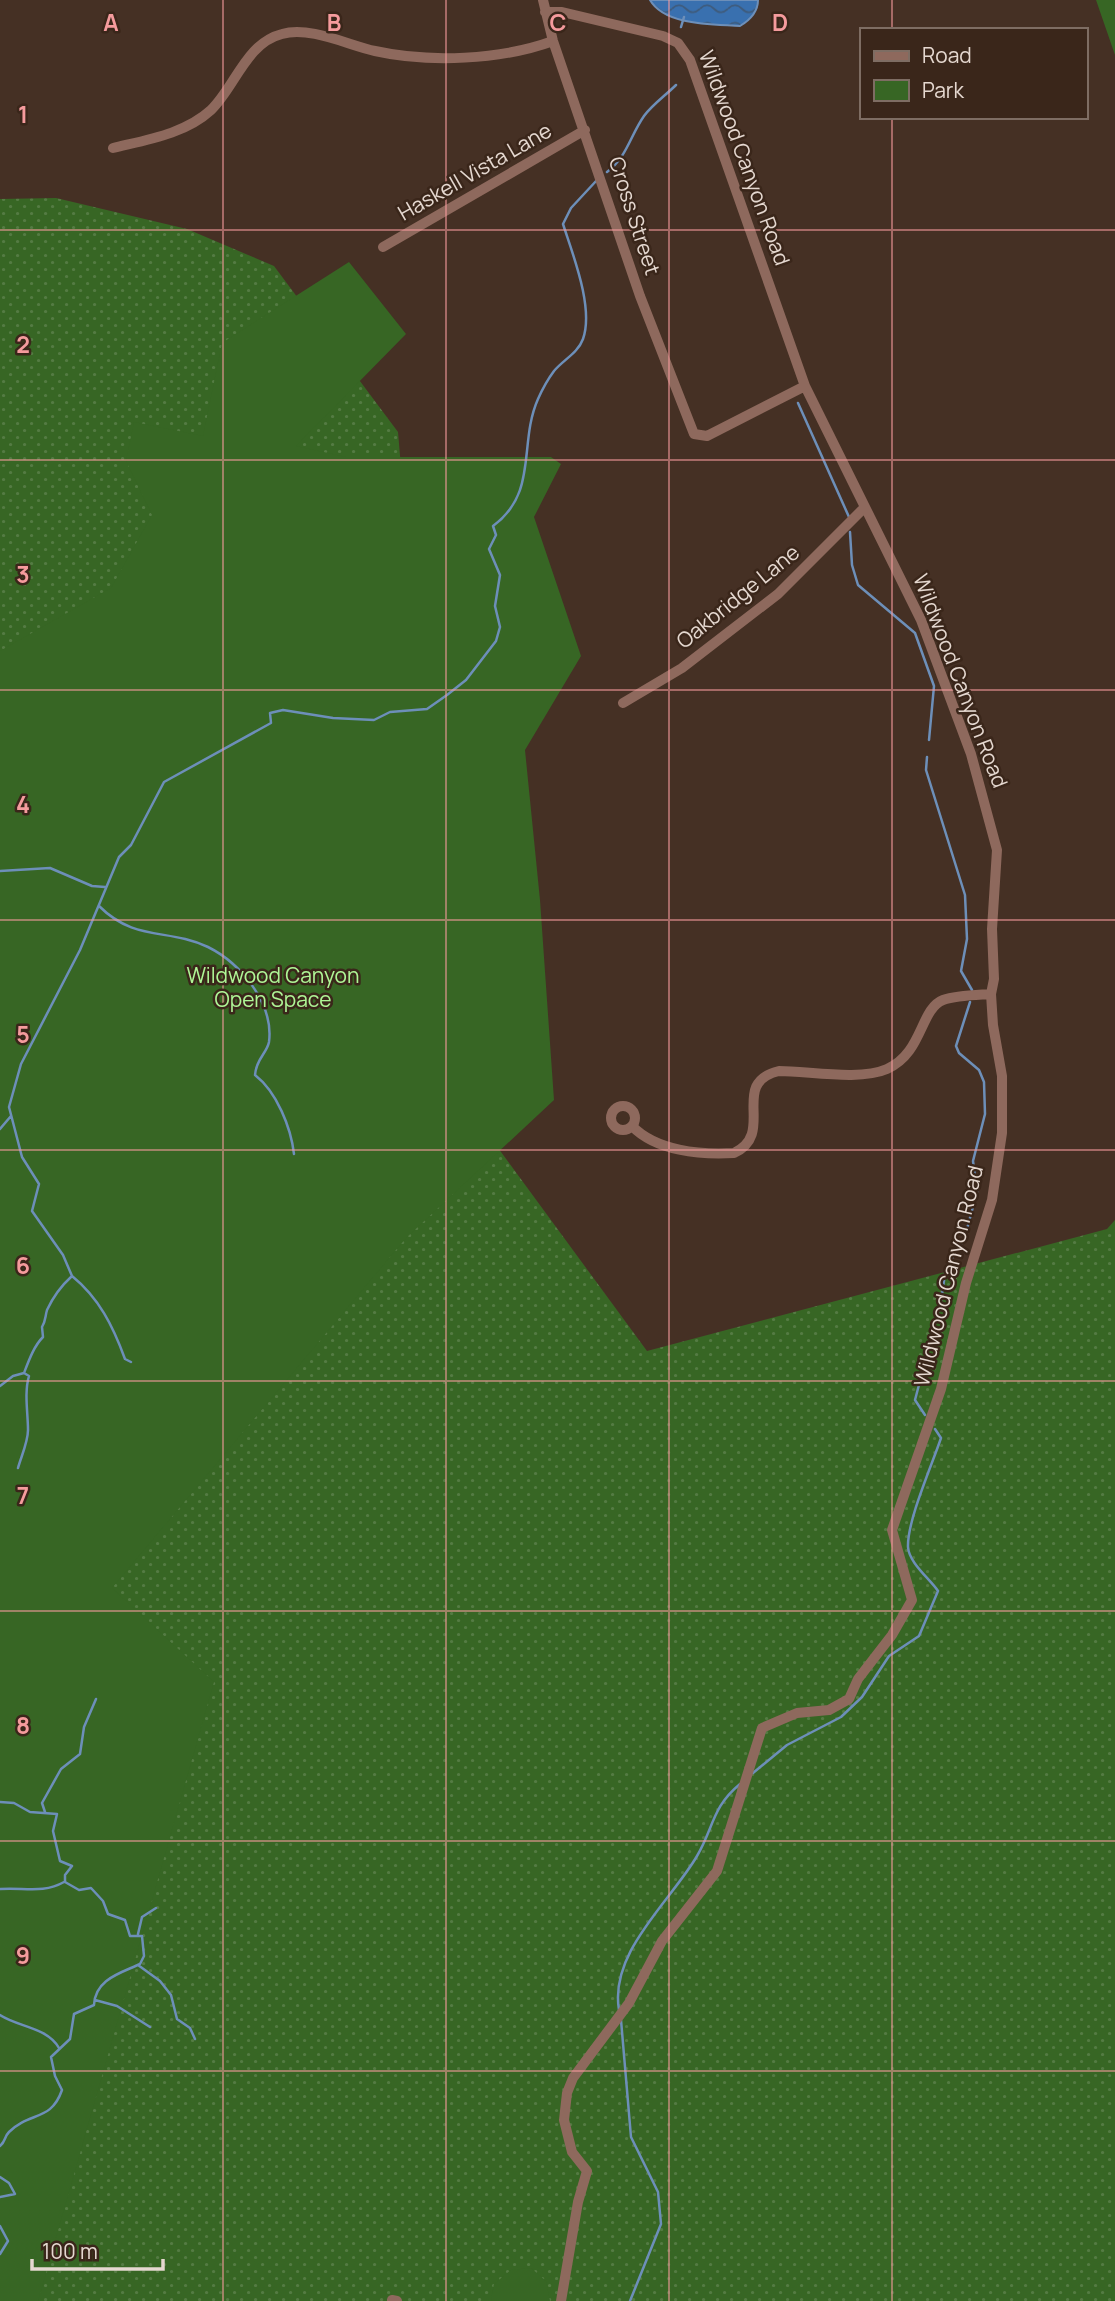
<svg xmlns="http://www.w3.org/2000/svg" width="1115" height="2301" viewBox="0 0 1115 2301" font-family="Manrope,sans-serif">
	<defs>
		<pattern id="grass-dots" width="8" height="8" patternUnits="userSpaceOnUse" patternTransform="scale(1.75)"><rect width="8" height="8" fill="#376624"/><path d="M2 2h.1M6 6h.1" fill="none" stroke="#547b43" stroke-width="1.8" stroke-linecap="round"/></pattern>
		<pattern id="water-waves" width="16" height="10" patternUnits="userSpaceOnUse" patternTransform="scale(1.75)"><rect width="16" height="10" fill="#3970af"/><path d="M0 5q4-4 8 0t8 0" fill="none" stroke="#3e5b7c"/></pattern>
	</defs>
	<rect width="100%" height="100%" fill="#453024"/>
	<!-- grass -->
	<path fill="url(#grass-dots)" d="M 56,198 L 187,229 L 274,266 L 398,432 L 454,1088 L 647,1351 L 1107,1229 L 1115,1220 L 1115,2301 L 0,2301 L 0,199 Z"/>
	<!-- park -->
	<path fill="#376624" d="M 1096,0 L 1115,0 L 1115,55 Z
		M 349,262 L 406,334 L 296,446 L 346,457 L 551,457 L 561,464 L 534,517 L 581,656 L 525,750 L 540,900 L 554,1100 L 406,1238 L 112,1588 L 214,1682 L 38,2301 L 0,2301 L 0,651 L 111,588 L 152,515 L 126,461 L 134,422 L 203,436 L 222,343 Z
		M 531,2268 L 546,2281 L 550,2301 L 491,2301 L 494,2284 L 511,2270 Z"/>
	<!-- water -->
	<path fill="url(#water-waves)" stroke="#6d8fb9" stroke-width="2" d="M 650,0 L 758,0 C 758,12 750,20 740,26 C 714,24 665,26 650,0 Z"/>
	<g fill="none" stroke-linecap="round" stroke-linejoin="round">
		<!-- stream -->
		<path stroke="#6d8fb9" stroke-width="2.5" d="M 681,27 L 684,17
			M 607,172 C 627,157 630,136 644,116 C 652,105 666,95 676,85
			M 798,403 L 849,517
			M 850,532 L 852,565 L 858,585 L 915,633 L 934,686 L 929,740
			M 927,757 L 926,770 L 965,895 L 967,939 L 961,971 L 972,990
			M 0,871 L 50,868 L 92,886 L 105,887
			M 99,906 C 135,942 168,928 208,947 C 240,963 274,1003 269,1042 C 267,1053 256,1059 255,1075 C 277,1092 291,1128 294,1154
			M 0,1129 L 11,1116
			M 72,1276 C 99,1298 113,1326 125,1359 L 131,1362
			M 0,1386 L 13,1376 L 24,1373
			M 925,1415 L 915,1400 L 941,1301 L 946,1267 L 964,1240 L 977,1192 L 973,1161 L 985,1114 L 984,1082 L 979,1070 L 959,1053 L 956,1046 L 970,1002
			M 18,1468 C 21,1457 28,1442 28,1430 C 28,1413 24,1393 29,1376 L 24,1373 C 29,1360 34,1346 43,1337 L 42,1327 C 46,1320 45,1317 47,1310 C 53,1297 61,1286 72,1276 L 63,1255 L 32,1211 L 39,1184 L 22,1157 L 9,1107 L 21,1064 L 80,950 L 119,857 L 131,845 L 164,782 L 271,723 L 270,713 L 283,710 L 333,718 L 374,720 L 390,712 L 427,709 L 447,695 L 466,680 L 496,641 L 500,627 L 495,606 L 500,575 L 489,549 L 496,535 L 493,526 C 539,492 518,444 538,399 C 542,390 548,379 554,371 C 563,360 578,353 583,339 C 594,308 573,255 563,224 L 571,208 L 597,180
			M 753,1773 L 787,1745 L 841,1717 L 862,1697 L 889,1656 L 919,1636 L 938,1591 C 930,1579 909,1563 908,1547 C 907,1521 932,1465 941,1438 L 935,1429
			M 0,1802 L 14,1803 L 30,1812 L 57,1814 L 53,1831 L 60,1861 L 72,1866 L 65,1875 L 65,1882 L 79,1890 L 91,1888 L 103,1901 L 108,1914 L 125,1920 L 130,1936 L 142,1936 L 144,1956 L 140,1964 C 121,1973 95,1979 94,2005 L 74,2014 L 70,2039 L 51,2057 L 55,2076 L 62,2090 C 51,2122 30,2111 9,2132 C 4,2137 6,2141 0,2146
			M 45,1812 L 42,1803 L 61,1769 L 80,1754 L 84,1727 L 96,1699
			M 0,1889 C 23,1887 43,1894 64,1882
			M 138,1934 L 142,1917 L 156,1908
			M 138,1965 L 160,1981 L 171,1995 L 177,2019 L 190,2028 L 195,2039
			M 95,2000 L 117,2006 L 150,2027
			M 619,2010 C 609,1952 671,1901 697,1856 C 714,1827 712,1807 740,1784
			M 0,2015 C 18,2027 47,2027 59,2048
			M 621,2020 L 631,2137 L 658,2192 L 661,2224 L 630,2301
			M 0,2177 L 9,2183 L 15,2194 L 0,2197
			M 0,2226 L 8,2241 L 0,2254"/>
		<!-- street -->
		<path stroke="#8e695d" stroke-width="10" d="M 543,0 L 553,41 L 640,296 L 694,434 L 707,436 L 805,386
			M 545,12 L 562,12 L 663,36 L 678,43 L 690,60 L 805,386 L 921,620 L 971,754 L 997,850 L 992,929 L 994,979 L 991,994 L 993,1025 L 1002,1076 L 1002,1133 L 992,1200 L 966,1283 L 941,1389 L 892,1530 L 912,1600 L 892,1635 L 858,1679 L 849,1699 L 829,1710 L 797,1713 L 762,1728 L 717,1871 L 662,1941 L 629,2003 L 573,2078 L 567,2093 L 564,2120 L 572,2152 L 587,2171 L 578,2202 L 561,2301
			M 113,148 C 146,140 185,134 211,110 C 235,87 246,43 282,34 C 310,26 348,45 375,51 C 429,63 501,60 553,41
			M 383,247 L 585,130
			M 623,703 L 682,668 L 778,594 L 865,507
			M611 1118a12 12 0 1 1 24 0a12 12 0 1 1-24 0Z
			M 632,1126 C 656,1151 700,1155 734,1153 C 777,1133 728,1083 779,1071 C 809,1071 860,1081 887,1069 C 923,1053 920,1009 943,1000 C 957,995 975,995 991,994
			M 392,2300 L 397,2301"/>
	</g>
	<!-- grid -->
	<path fill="none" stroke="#f59b9d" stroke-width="2" stroke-opacity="0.55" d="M 223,0 L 223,2301M 446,0 L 446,2301M 669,0 L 669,2301M 892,0 L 892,30M 892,117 L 892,2301M 0,230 L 1115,230M 0,460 L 1115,460M 0,690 L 1115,690M 0,920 L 1115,920M 0,1150 L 1115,1150M 0,1381 L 1115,1381M 0,1611 L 1115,1611M 0,1841 L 1115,1841M 0,2071 L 1115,2071"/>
	<g text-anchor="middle" stroke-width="5" stroke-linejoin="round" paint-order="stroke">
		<!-- street labels -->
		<g font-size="21" fill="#e5d8d0" stroke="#3a261a">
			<text transform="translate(744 158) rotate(70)" y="7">Wildwood Canyon Road</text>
			<text transform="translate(475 172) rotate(-30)" y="7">Haskell Vista Lane</text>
			<text transform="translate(634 216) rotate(72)" y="7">Cross Street</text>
			<text transform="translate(738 597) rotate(-39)" y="7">Oakbridge Lane</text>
			<text transform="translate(960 681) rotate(69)" y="7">Wildwood Canyon Road</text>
			<text transform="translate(949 1276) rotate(-76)" y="7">Wildwood Canyon Road</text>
		</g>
		<!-- park labels -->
		<g font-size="21" fill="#aff696" stroke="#3a261a">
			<text x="273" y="983">Wildwood Canyon<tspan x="273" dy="24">Open Space</tspan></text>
		</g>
	</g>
	<g font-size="23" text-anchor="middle" font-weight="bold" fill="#f59b9d" stroke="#3a261a" stroke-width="5" stroke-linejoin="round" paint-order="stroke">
		<text x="111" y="31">A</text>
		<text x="334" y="31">B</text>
		<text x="558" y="31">C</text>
		<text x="780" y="31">D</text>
		<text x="23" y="123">1</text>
		<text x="23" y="353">2</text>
		<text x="23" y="583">3</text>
		<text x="23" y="813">4</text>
		<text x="23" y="1043">5</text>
		<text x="23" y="1274">6</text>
		<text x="23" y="1504">7</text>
		<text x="23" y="1734">8</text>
		<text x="23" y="1964">9</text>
	</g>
	<!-- legend -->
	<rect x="860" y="28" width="228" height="91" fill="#3a261a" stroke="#7e6d63" stroke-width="2"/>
	<rect x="874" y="51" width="35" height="10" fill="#8e695d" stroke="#7e6d63" stroke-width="2"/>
	<text x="922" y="63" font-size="21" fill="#e5d8d0">Road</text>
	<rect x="874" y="80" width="35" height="21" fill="#376624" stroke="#7e6d63" stroke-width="2"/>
	<text x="922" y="98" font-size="21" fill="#e5d8d0">Park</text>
	<!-- scale -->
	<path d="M32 2259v10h131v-10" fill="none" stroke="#e5d8d0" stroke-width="3.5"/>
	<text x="42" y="2259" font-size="21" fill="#e5d8d0" stroke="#3a261a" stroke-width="5" paint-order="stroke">100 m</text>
</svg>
